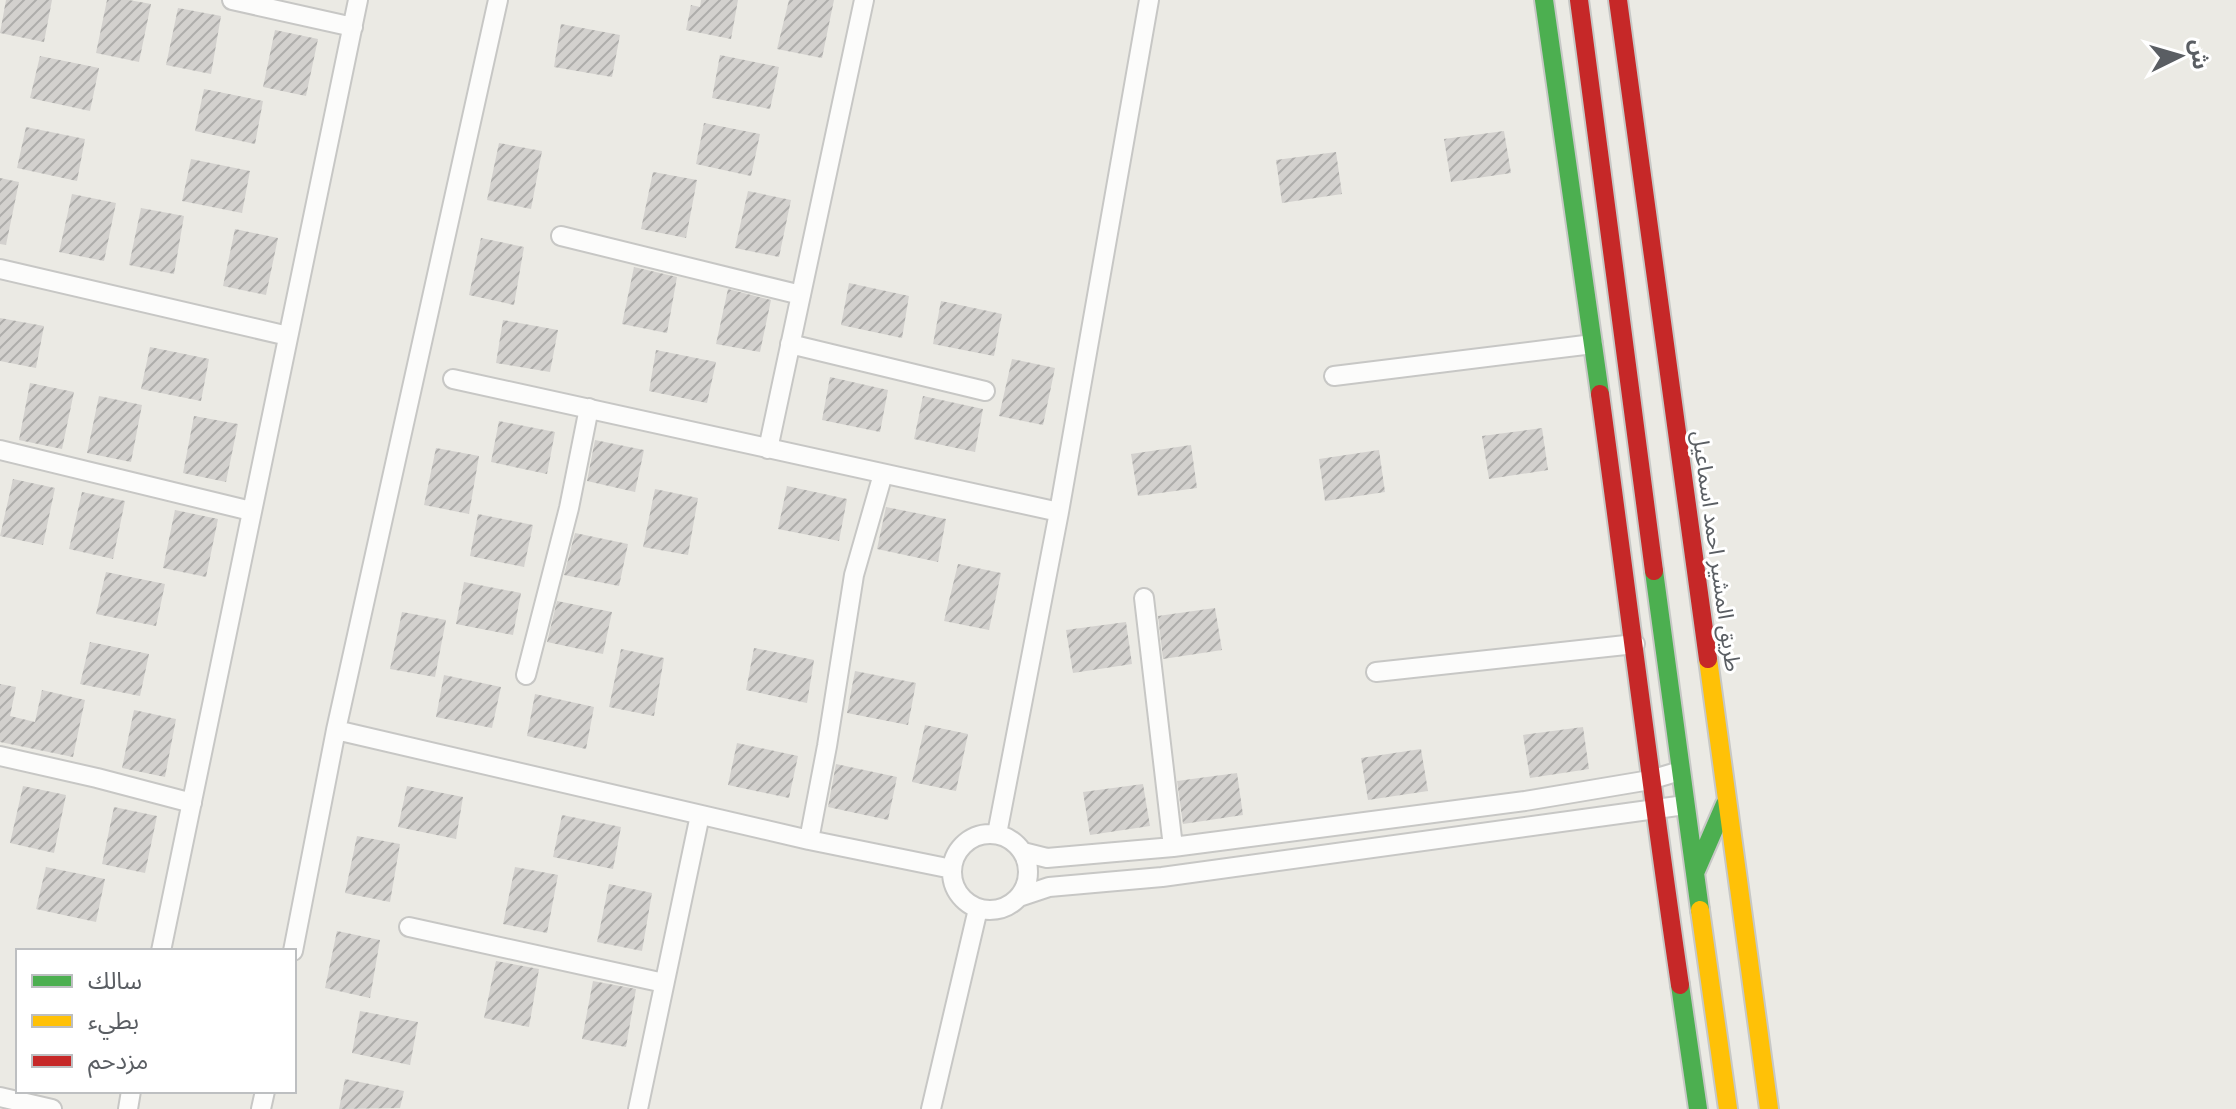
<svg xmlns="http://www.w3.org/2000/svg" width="2236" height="1109" viewBox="0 0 2236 1109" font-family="'Open Sans','Noto Sans Arabic',sans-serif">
	<defs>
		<pattern id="building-hatch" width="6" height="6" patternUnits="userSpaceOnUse" patternTransform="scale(2)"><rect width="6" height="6" fill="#d3d1ce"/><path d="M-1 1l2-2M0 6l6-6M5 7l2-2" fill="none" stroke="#aeadab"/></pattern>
	</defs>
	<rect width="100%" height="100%" fill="#ebeae4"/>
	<!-- building -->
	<path fill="url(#building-hatch)" d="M 6,0 L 52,0 L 44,42 L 0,33 Z
		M 107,0 L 129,0 L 151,4 L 139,62 L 96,53 Z
		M 701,0 L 738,0 L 731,39 L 686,30 L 691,5 L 700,7 Z
		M 789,0 L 834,0 L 822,58 L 777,49 Z
		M 178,8 L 221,16 L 211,74 L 166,65 Z
		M 561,24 L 620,35 L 612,77 L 554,67 Z
		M 275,30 L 318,39 L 306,96 L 263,87 Z
		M 720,55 L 779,67 L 770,109 L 712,98 Z
		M 40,56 L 99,68 L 90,111 L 30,98 Z
		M 204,89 L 263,101 L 255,144 L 195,131 Z
		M 704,123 L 760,134 L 751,176 L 696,164 Z
		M 26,127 L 85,139 L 77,181 L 17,168 Z
		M 1504,131 L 1511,173 L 1451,182 L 1444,139 Z
		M 499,143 L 542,151 L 531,209 L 487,200 Z
		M 1336,152 L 1342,194 L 1282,203 L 1276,160 Z
		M 191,159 L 250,171 L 242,213 L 182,201 Z
		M 653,172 L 697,180 L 686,238 L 641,229 Z
		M 0,178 L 19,182 L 6,245 L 0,244 Z
		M 748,191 L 791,200 L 779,257 L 735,248 Z
		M 72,194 L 116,203 L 104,261 L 59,252 Z
		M 141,208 L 184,216 L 174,274 L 129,265 Z
		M 235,229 L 278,238 L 266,295 L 223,286 Z
		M 481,238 L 524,247 L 514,305 L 469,295 Z
		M 634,267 L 677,277 L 667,333 L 622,324 Z
		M 849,283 L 909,296 L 902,338 L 841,325 Z
		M 728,289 L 771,300 L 760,352 L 716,344 Z
		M 941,301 L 1002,314 L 994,356 L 933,344 Z
		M 0,318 L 44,326 L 36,368 L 0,361 Z
		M 503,320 L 558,330 L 550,372 L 496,363 Z
		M 150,347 L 209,359 L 201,401 L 141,389 Z
		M 656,350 L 716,362 L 707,403 L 649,391 Z
		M 1012,359 L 1055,368 L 1043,425 L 999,416 Z
		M 830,377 L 888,390 L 880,432 L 822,420 Z
		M 30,383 L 74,392 L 62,449 L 19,440 Z
		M 99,396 L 142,405 L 131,462 L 87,453 Z
		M 923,396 L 983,409 L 975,452 L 914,439 Z
		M 194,416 L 238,424 L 226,482 L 183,473 Z
		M 499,421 L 555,432 L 547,474 L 491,462 Z
		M 1542,428 L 1548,470 L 1489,479 L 1482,436 Z
		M 595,440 L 644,450 L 635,492 L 587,481 Z
		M 1191,445 L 1197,488 L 1138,496 L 1131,454 Z
		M 436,448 L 479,456 L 469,514 L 424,505 Z
		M 1379,450 L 1385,492 L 1325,501 L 1319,459 Z
		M 13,479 L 55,488 L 43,545 L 0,536 Z
		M 787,486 L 847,499 L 839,541 L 778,529 Z
		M 655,489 L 698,498 L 688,555 L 643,547 Z
		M 82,492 L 125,501 L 113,559 L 69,549 Z
		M 886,507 L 946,519 L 938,562 L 877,549 Z
		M 175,510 L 218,519 L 206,577 L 163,568 Z
		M 478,514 L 533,525 L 524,567 L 470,556 Z
		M 575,533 L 628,544 L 619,586 L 564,575 Z
		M 958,564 L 1001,573 L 989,630 L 944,621 Z
		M 106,572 L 165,584 L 156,626 L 96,614 Z
		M 464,582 L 521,593 L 513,635 L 456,624 Z
		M 557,601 L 612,612 L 603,654 L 547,642 Z
		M 1215,608 L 1222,650 L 1163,659 L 1158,616 Z
		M 402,612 L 446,620 L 435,677 L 390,669 Z
		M 1126,622 L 1132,664 L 1073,673 L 1066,630 Z
		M 90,642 L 149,654 L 140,696 L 80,684 Z
		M 754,648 L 814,660 L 807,703 L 746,690 Z
		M 621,649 L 664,658 L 654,716 L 609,707 Z
		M 855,671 L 916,683 L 908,725 L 847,713 Z
		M 444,675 L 501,687 L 492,728 L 436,717 Z
		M 0,684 L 16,687 L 10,716 L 35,722 L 42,690 L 85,700 L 73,757 L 0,742 Z
		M 535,694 L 594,707 L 586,749 L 527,736 Z
		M 134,710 L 176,719 L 165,777 L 122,768 Z
		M 925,725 L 968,734 L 956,791 L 912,782 Z
		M 1583,727 L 1589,769 L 1530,778 L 1523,735 Z
		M 737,743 L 798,756 L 789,798 L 728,785 Z
		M 1421,749 L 1428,791 L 1368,800 L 1361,758 Z
		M 836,764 L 897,777 L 888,820 L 828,807 Z
		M 1237,773 L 1243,815 L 1183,824 L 1177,781 Z
		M 1143,784 L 1150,826 L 1090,835 L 1083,792 Z
		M 23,786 L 66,795 L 54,853 L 10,843 Z
		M 407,786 L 463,797 L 456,839 L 398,827 Z
		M 114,807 L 157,816 L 145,873 L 102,864 Z
		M 562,815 L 621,827 L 613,869 L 553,857 Z
		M 357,836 L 400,844 L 390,902 L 345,893 Z
		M 46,867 L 105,879 L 96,922 L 36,909 Z
		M 515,867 L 558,875 L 547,933 L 503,924 Z
		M 609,884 L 652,893 L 642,951 L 597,942 Z
		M 337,931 L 380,940 L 370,998 L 325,988 Z
		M 496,961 L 539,969 L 529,1027 L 484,1018 Z
		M 593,981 L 636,989 L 626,1047 L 582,1039 Z
		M 360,1011 L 418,1022 L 410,1065 L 352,1053 Z
		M 345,1079 L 404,1091 L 400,1108 L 339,1109 Z"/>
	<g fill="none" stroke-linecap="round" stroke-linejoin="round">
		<!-- street casing -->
		<g stroke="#c7c7c5" stroke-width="22">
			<path id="street" d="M 232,0 L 353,27
				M 561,236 L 801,295
				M 0,269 L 288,336
				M 790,344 L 985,391
				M 1334,376 L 1593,344
				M 453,379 L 1059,512
				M 768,449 L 864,0
				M 0,450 L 251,511
				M 1144,598 L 1173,847
				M 1376,672 L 1635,644
				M 526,675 L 569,508 L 589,408
				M 336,730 L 809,840 L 952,869
				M 0,756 L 97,778 L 192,803
				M952 872a38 38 0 1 1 76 0a38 38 0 1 1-76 0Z
				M 997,834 L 1059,512 L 1149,0
				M 809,840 L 827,746 L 854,575 L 883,474
				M 1023,852 L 1047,858 L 1173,847 L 1525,801 L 1650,780 L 1680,771
				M 1019,897 L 1049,887 L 1162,877 L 1685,805
				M 409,927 L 664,983
				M 161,951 L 358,0
				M 293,951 L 336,730 L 498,0
				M 0,1097 L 52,1109
				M 128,1109 L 131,1091
				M 261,1109 L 265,1091
				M 638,1109 L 700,815
				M 931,1109 L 978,909"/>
		</g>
		<!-- fast casing -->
		<g stroke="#c7c8c6" stroke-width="22">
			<path id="fast" d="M 1544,0 L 1600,394
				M 1654,571 L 1700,910
				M 1695,873 L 1725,804
				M 1680,985 L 1698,1109"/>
		</g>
		<!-- slow casing -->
		<g stroke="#c7c8c6" stroke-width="22">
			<path id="slow" d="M 1708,659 L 1769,1109
				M 1700,910 L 1728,1109"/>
		</g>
		<!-- jam casing -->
		<g stroke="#c7c8c6" stroke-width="22">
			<path id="jam" d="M 1579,0 L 1654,571
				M 1618,0 L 1708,659
				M 1600,394 C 1627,591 1651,788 1680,985"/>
		</g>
		<!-- street -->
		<use href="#street" stroke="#fcfcfb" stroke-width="18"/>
		<!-- fast -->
		<use href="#fast" stroke="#4caf50" stroke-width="18"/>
		<!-- slow -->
		<use href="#slow" stroke="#ffc107" stroke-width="18"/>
		<!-- jam -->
		<use href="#jam" stroke="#c62828" stroke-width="18"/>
	</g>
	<g text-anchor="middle" stroke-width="6" stroke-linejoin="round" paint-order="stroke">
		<!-- street labels -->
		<g font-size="22" fill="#5a5e63" stroke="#fff">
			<text transform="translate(1717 551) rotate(82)" y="8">طريق المشير احمد اسماعيل</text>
		</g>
	</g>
	<!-- legend -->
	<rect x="16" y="949" width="280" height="144" fill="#ffffff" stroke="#bdbfc1" stroke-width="2"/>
	<rect x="32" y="975" width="40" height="12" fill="#4caf50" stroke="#bdbfc1" stroke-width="2"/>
	<text x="88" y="989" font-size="24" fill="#5a5e63">سالك</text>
	<rect x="32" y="1015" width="40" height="12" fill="#ffc107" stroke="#bdbfc1" stroke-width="2"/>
	<text x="88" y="1029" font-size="24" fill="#5a5e63">بطيء</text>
	<rect x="32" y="1055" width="40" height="12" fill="#c62828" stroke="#bdbfc1" stroke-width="2"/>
	<text x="88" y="1069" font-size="24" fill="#5a5e63">مزدحم</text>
	<!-- north arrow -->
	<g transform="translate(2180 56) rotate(85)" stroke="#ffffff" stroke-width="6" paint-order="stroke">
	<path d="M0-6L14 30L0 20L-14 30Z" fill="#5a5e63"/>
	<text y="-12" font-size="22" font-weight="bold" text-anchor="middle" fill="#5a5e63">ش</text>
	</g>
</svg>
